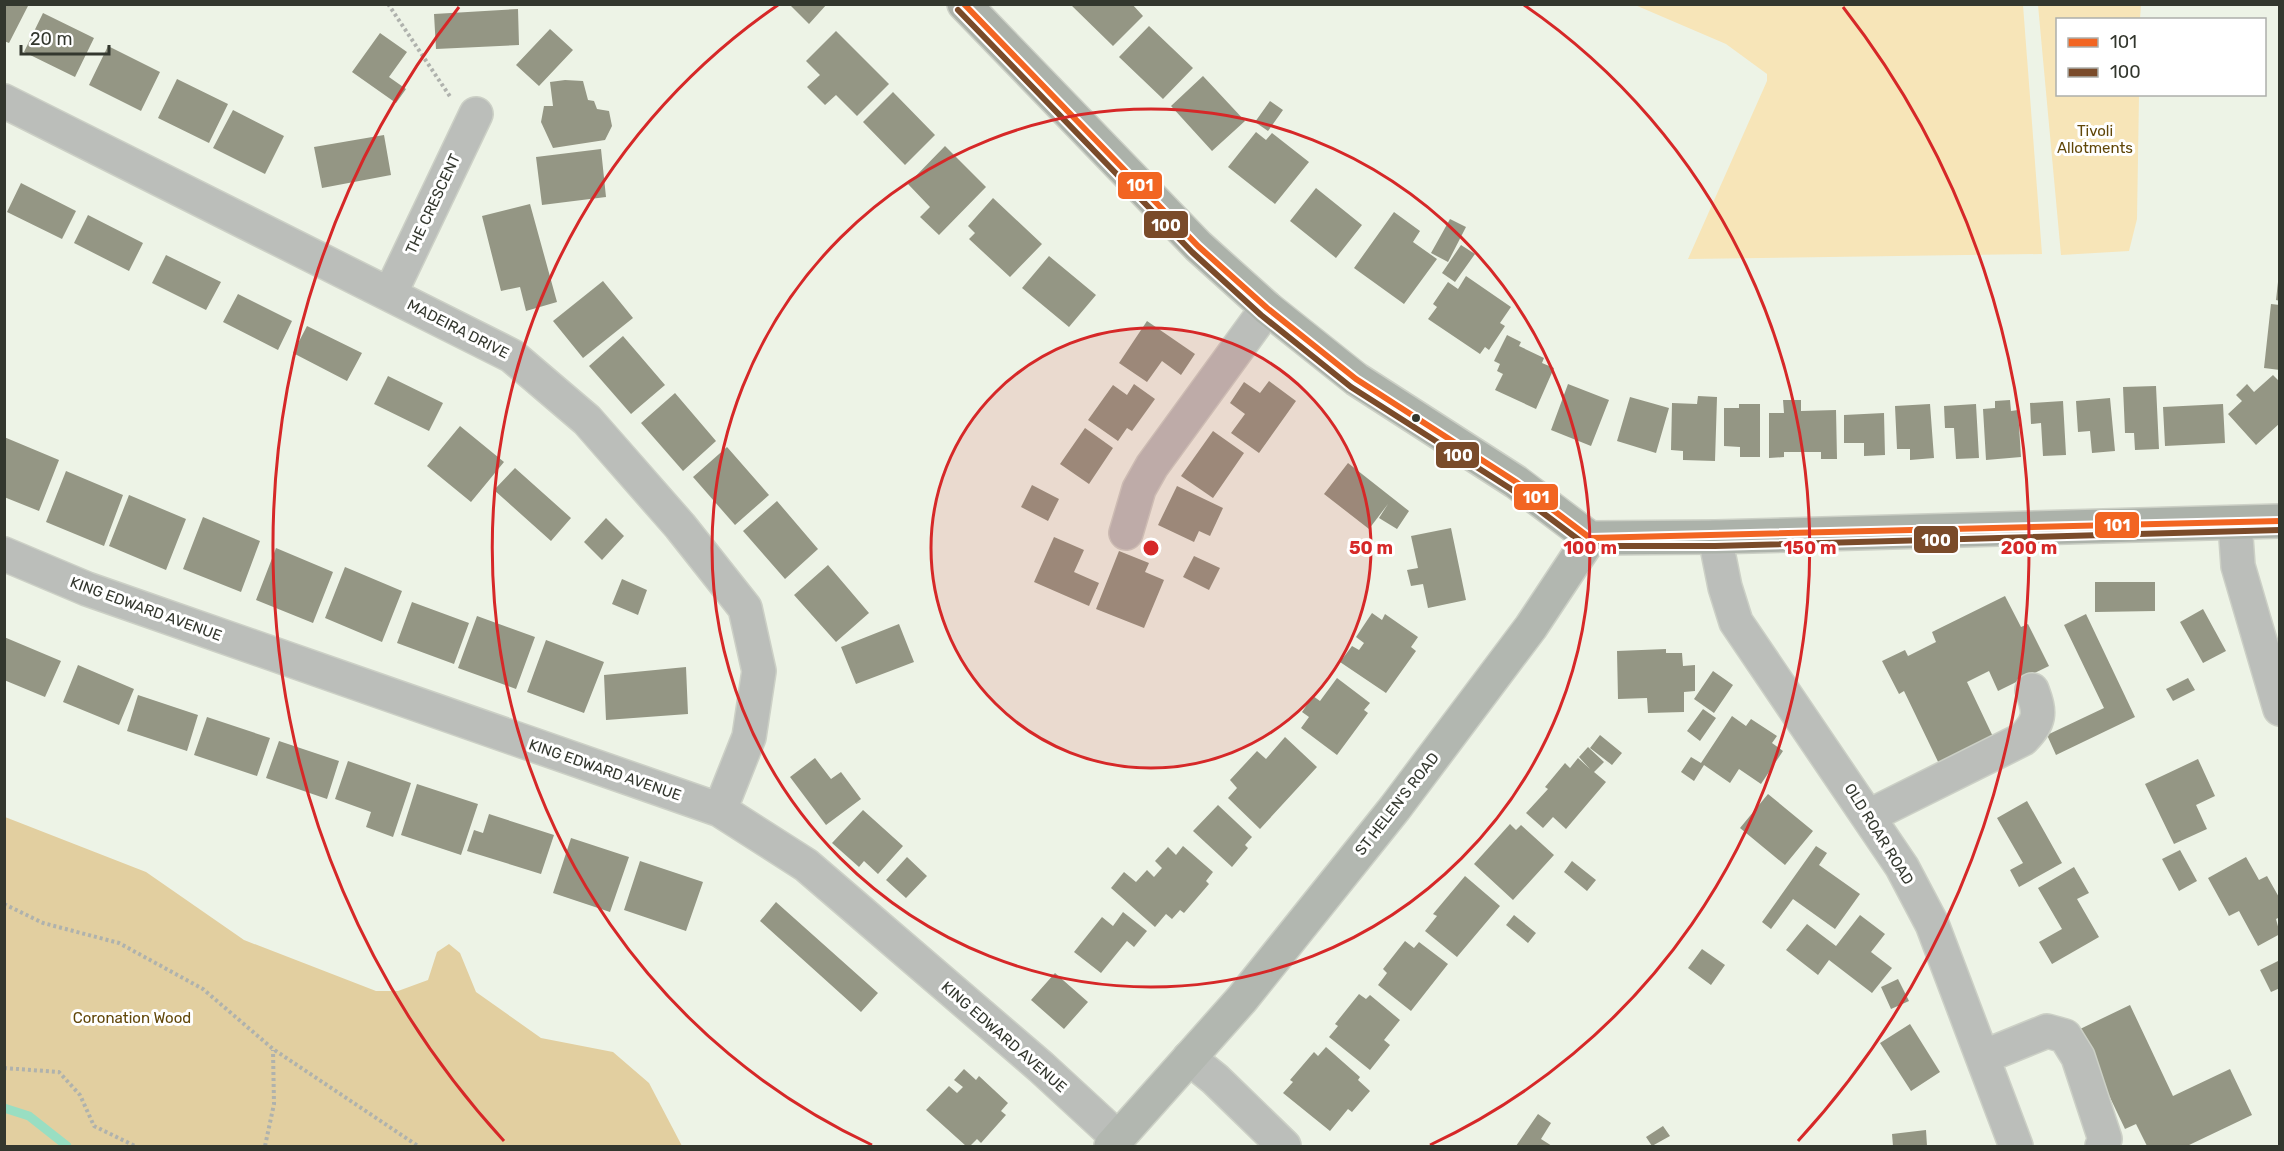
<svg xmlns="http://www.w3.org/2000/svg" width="2284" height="1151" viewBox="0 0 2284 1151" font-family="Rubik,sans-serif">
	<rect width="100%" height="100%" fill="#edf3e6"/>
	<!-- green -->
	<path fill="#f7e5b8" d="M 1635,5 L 2023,5 L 2042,254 L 1688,259 L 1767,81 L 1767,74 L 1726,44 Z
		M 2038,5 L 2141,5 L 2140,19 L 2058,20 L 2058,94 L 2139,95 L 2137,219 L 2129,251 L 2061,255 Z"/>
	<!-- forest -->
	<path fill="#e2cfa0" d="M 5,817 L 146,872 L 244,940 L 376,991 L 398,991 L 428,980 L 437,952 L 449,944 L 460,953 L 476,992 L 541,1038 L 613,1052 L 649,1083 L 682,1146 L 5,1146 Z"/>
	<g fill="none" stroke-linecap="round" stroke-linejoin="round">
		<!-- stream -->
		<path stroke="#99dec2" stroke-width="9" d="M 4,1108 L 29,1116 L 67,1146"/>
	</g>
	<!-- building -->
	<path fill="#949684" d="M 4,4 L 29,4 L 9,43 L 4,41 Z
		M 789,4 L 827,4 L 809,24 Z
		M 1070,4 L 1132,4 L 1143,16 L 1113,46 Z
		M 518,9 L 519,45 L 436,49 L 434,14 Z
		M 43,13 L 94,38 L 75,77 L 24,52 Z
		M 1149,26 L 1193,68 L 1163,99 L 1119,57 Z
		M 550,29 L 573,50 L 539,86 L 516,65 Z
		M 836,31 L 889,84 L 857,116 L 836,95 L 825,105 L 807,87 L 820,75 L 806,61 Z
		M 380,33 L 407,52 L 389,77 L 406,89 L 396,103 L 352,72 Z
		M 108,46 L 160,72 L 141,111 L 89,85 Z
		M 1203,76 L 1245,121 L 1212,151 L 1171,106 Z
		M 177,79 L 228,104 L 209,143 L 158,118 Z
		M 565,80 L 583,81 L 588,100 L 594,101 L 597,109 L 609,111 L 612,126 L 605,140 L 553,148 L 541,122 L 544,106 L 553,106 L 550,82 Z
		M 893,92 L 935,135 L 905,165 L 863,122 Z
		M 1270,101 L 1283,110 L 1268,131 L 1255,122 Z
		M 233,110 L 284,136 L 265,174 L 213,148 Z
		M 1256,132 L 1266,140 L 1272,133 L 1309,162 L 1275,204 L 1228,167 Z
		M 384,135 L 391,175 L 322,188 L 314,147 Z
		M 945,146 L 986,187 L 939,235 L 920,217 L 930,207 L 908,184 Z
		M 601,149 L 606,197 L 542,205 L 536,157 Z
		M 21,183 L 76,211 L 62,239 L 7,212 Z
		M 1316,188 L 1362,225 L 1336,258 L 1290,221 Z
		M 993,198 L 1042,244 L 1010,277 L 969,239 L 975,233 L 968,226 Z
		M 530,204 L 557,302 L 526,311 L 520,287 L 501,291 L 482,216 Z
		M 1394,212 L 1420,231 L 1413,242 L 1437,259 L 1404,304 L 1354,268 Z
		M 88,215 L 143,243 L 129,271 L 74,243 Z
		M 1450,219 L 1466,227 L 1448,262 L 1431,253 Z
		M 1461,245 L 1475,254 L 1455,282 L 1442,273 Z
		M 166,255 L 221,282 L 206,310 L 152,283 Z
		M 1049,256 L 1096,295 L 1069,327 L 1022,288 Z
		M 1466,276 L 1511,307 L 1500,323 L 1505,326 L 1489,350 L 1485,347 L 1480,354 L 1428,319 L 1437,307 L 1433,304 L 1448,282 L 1458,289 Z
		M 603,281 L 633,318 L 583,358 L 553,321 Z
		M 2278,282 L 2280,283 L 2280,301 L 2276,300 Z
		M 238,294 L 292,321 L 278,350 L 223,322 Z
		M 2271,304 L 2280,305 L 2280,370 L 2264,368 Z
		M 1147,321 L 1195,354 L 1181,375 L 1162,361 L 1147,382 L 1119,363 Z
		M 307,326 L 362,353 L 347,381 L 293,353 Z
		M 1507,335 L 1521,342 L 1519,346 L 1544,358 L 1542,363 L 1554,368 L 1536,409 L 1495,390 L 1503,374 L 1497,371 L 1500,364 L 1494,361 Z
		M 623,336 L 665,385 L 631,414 L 589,366 Z
		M 2273,375 L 2280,382 L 2280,423 L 2256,445 L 2228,414 L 2242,401 L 2236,395 L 2247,384 L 2254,392 Z
		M 388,376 L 443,403 L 429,431 L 374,404 Z
		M 1269,381 L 1296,401 L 1259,453 L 1231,433 L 1245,414 L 1230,403 L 1244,382 L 1260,393 Z
		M 1134,384 L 1155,399 L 1132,431 L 1127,428 L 1118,441 L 1088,420 L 1113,385 L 1127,395 Z
		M 1568,384 L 1609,400 L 1591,446 L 1551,430 Z
		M 2156,386 L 2159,449 L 2135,450 L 2134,433 L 2125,433 L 2123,387 Z
		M 675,393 L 716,441 L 683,471 L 641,423 Z
		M 1698,396 L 1717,397 L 1715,461 L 1683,460 L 1683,451 L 1671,450 L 1672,403 L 1697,404 Z
		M 1630,397 L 1669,408 L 1656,453 L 1617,441 Z
		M 2110,398 L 2115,451 L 2092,453 L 2090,431 L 2078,432 L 2076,401 Z
		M 1783,400 L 1801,400 L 1801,411 L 1836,410 L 1837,459 L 1821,459 L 1821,452 L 1784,452 L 1784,457 L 1769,458 L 1769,413 L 1784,413 Z
		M 2010,400 L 2011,411 L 2018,410 L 2021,457 L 1986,460 L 1983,409 L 1995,408 L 1995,401 Z
		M 2063,401 L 2066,455 L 2043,456 L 2041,423 L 2031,424 L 2030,403 Z
		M 1739,404 L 1760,404 L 1760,457 L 1740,457 L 1740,447 L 1724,446 L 1724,408 L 1739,408 Z
		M 1930,404 L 1934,458 L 1910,460 L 1910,449 L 1897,449 L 1895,406 Z
		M 1976,404 L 1979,458 L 1956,459 L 1954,428 L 1945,428 L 1944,406 Z
		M 2223,404 L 2225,443 L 2165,446 L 2163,407 Z
		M 1884,413 L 1885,455 L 1864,456 L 1864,443 L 1844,443 L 1844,415 Z
		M 460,426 L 504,462 L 471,502 L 427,466 Z
		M 1085,428 L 1113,448 L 1089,484 L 1060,464 Z
		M 1213,431 L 1244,453 L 1213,498 L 1181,476 Z
		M 4,437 L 59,460 L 39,511 L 4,497 Z
		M 727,447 L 769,495 L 735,525 L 693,477 Z
		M 1348,463 L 1409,511 L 1397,529 L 1379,518 L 1388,504 L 1369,529 L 1324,494 Z
		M 515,468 L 571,518 L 551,541 L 494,490 Z
		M 66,471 L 123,495 L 104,546 L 46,522 Z
		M 1032,485 L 1059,499 L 1048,521 L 1021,507 Z
		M 1177,486 L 1223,508 L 1210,536 L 1199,531 L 1194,542 L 1158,525 Z
		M 129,495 L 186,519 L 166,570 L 109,546 Z
		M 777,501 L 818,549 L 785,579 L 743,531 Z
		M 203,517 L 260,541 L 241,592 L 183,569 Z
		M 606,518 L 624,536 L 602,560 L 584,542 Z
		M 1451,528 L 1466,600 L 1428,608 L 1423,584 L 1411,586 L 1407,570 L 1418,568 L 1411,536 Z
		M 1054,537 L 1084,550 L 1074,572 L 1099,583 L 1089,606 L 1034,582 Z
		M 276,548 L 333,572 L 313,623 L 256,600 Z
		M 1119,551 L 1149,563 L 1145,572 L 1164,580 L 1144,628 L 1096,609 Z
		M 1194,556 L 1220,568 L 1209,590 L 1183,577 Z
		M 828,565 L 869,613 L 836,642 L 794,595 Z
		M 345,567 L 402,591 L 382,642 L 325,618 Z
		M 622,579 L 647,590 L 638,615 L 612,604 Z
		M 2095,582 L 2155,582 L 2155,611 L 2095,612 Z
		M 2005,596 L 2021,627 L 2028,624 L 2049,666 L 1998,691 L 1989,671 L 1967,682 L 1996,743 L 1942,770 L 1904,691 L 1899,694 L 1882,661 L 1905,650 L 1908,656 L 1936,642 L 1932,632 Z
		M 412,602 L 469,623 L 454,664 L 397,643 Z
		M 2203,609 L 2226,651 L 2203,663 L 2180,622 Z
		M 1372,613 L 1382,620 L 1385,614 L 1418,637 L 1411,647 L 1416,651 L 1386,693 L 1340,662 L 1352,646 L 1359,650 L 1364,643 L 1356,637 Z
		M 2086,614 L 2135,717 L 2056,755 L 2047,735 L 2104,708 L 2064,625 Z
		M 477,616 L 535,637 L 516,689 L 458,668 Z
		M 899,624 L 914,662 L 856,684 L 841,647 Z
		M 4,637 L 61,661 L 45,697 L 4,680 Z
		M 546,640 L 604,662 L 584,713 L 527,692 Z
		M 1666,649 L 1666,653 L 1682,653 L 1683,666 L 1695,665 L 1695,691 L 1684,692 L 1684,712 L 1648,713 L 1647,698 L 1618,699 L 1617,651 Z
		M 78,665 L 134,689 L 119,725 L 63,702 Z
		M 686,667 L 688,714 L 606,720 L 604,675 Z
		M 1713,671 L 1733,685 L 1714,713 L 1694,699 Z
		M 1337,678 L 1370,703 L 1364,710 L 1368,713 L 1337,755 L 1301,728 L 1309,717 L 1302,712 L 1313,696 L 1320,701 Z
		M 2188,678 L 2195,690 L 2173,701 L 2166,689 Z
		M 138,695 L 198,715 L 187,751 L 127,731 Z
		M 1703,709 L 1716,718 L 1700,741 L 1687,731 Z
		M 1732,716 L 1746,726 L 1751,719 L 1777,736 L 1772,743 L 1783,751 L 1761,784 L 1739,769 L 1730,783 L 1704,765 L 1694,781 L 1681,772 L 1691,757 L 1701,763 Z
		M 207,717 L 270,738 L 257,776 L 194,755 Z
		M 1600,735 L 1622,753 L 1612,765 L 1590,748 Z
		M 1285,737 L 1317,767 L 1260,829 L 1228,798 L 1237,788 L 1230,780 L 1257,751 L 1266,759 Z
		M 279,741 L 339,761 L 327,799 L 266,778 Z
		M 1588,747 L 1604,762 L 1594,772 L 1606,782 L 1566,829 L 1553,817 L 1543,828 L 1526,813 L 1548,789 L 1545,787 L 1565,763 L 1570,768 L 1578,758 L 1590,769 L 1579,757 Z
		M 815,758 L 831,779 L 841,772 L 861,799 L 826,825 L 790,777 Z
		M 2198,759 L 2215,796 L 2196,805 L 2207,829 L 2174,844 L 2145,784 Z
		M 348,761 L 411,783 L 393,837 L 366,827 L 371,812 L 335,799 Z
		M 417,784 L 478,804 L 461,855 L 401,835 Z
		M 1768,794 L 1813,831 L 1785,865 L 1740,828 Z
		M 2027,801 L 2062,863 L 2019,887 L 2010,870 L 2023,863 L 1997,818 Z
		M 1218,805 L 1252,837 L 1245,845 L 1248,848 L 1232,867 L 1193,831 Z
		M 863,810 L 903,846 L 878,874 L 864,861 L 859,867 L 832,843 Z
		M 489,814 L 554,835 L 541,874 L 467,851 L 474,830 L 483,833 Z
		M 1510,824 L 1516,830 L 1521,825 L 1554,855 L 1513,900 L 1474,864 Z
		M 571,838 L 629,857 L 610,912 L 553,893 Z
		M 1183,846 L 1213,872 L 1206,881 L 1209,884 L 1184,913 L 1180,910 L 1172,919 L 1166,914 L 1155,927 L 1111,888 L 1124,872 L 1136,882 L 1147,870 L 1154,877 L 1162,868 L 1155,861 L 1168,847 L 1176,855 Z
		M 1816,846 L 1827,853 L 1819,865 L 1860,894 L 1835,929 L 1793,899 L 1771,929 L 1762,922 Z
		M 2180,850 L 2197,881 L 2179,891 L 2162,859 Z
		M 907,857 L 927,876 L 906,898 L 886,880 Z
		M 2246,857 L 2259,880 L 2267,876 L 2280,899 L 2280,917 L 2276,919 L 2280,934 L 2258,946 L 2239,911 L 2229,916 L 2208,878 Z
		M 640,861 L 703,882 L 686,931 L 624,910 Z
		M 1572,861 L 1596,880 L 1587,891 L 1564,872 Z
		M 2074,867 L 2089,893 L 2077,899 L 2099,937 L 2052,964 L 2039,942 L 2062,929 L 2038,888 Z
		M 1465,876 L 1500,906 L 1457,957 L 1425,931 L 1437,916 L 1433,914 Z
		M 776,902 L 878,993 L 861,1012 L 760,921 Z
		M 1123,912 L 1147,931 L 1134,947 L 1127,941 L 1101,973 L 1074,952 L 1102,917 L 1113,926 Z
		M 1514,915 L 1536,933 L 1528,943 L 1506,925 Z
		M 1860,915 L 1885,934 L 1871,952 L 1892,968 L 1872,993 L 1829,960 L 1818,975 L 1786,950 L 1807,924 L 1836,946 Z
		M 1405,941 L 1414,948 L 1419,942 L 1448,964 L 1411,1011 L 1378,985 L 1387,973 L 1383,969 Z
		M 1702,949 L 1725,965 L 1711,985 L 1688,968 Z
		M 2280,960 L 2280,988 L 2271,992 L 2260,970 Z
		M 1055,973 L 1088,1002 L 1064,1029 L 1031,1000 Z
		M 1898,979 L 1909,1001 L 1891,1009 L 1881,987 Z
		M 1359,994 L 1366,999 L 1370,995 L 1400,1020 L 1384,1040 L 1390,1045 L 1370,1070 L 1329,1037 L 1338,1026 L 1335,1024 Z
		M 2130,1005 L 2173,1096 L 2230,1069 L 2252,1115 L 2187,1146 L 2147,1146 L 2136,1124 L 2125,1129 L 2078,1030 Z
		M 1910,1024 L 1940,1072 L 1911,1091 L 1880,1043 Z
		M 1326,1047 L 1360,1077 L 1358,1080 L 1370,1091 L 1352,1112 L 1348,1109 L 1330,1131 L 1283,1093 L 1293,1082 L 1290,1080 L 1314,1052 L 1318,1056 Z
		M 964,1069 L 976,1080 L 979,1076 L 1008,1103 L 1001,1111 L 1006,1115 L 981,1143 L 977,1139 L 970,1146 L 966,1146 L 926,1110 L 949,1086 L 957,1093 L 963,1087 L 954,1080 Z
		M 1538,1114 L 1551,1123 L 1541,1139 L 1552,1146 L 1516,1146 Z
		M 1663,1126 L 1670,1136 L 1652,1146 L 1646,1137 Z
		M 1926,1130 L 1927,1146 L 1893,1146 L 1892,1134 Z"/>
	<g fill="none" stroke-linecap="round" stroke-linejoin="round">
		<!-- minor casing -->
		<g stroke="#ccd0c6" stroke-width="36">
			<path id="minor" d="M 4,101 L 512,356 L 587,420 L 680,526 L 745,608 L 759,671 L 749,737 L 720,810
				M 390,294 L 476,114
				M 2235,523 L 2238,566 L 2280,709
				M 1126,533 L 1139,489 L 1152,466 L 1267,308
				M 1715,537 L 1725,587 L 1736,622 L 1902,867 L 1932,924 L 2016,1146
				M 4,554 L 87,589 L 720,810 L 806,865 L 1041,1067 L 1118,1138
				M 1869,816 L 2023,739 C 2040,721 2041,714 2032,690
				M 1983,1057 L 2047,1031 L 2065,1036 L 2078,1057 L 2105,1139 L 2102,1146
				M 1189,1058 L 1215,1079 L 1284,1146"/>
		</g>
		<!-- major casing -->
		<g stroke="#ccd0c6" stroke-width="36">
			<path id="major" d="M 1111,1146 L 1242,999 L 1395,808 L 1531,627 L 1590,538"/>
		</g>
		<!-- highway casing -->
		<g stroke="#ccd0c6" stroke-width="36">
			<path id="highway" d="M 964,4 L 1198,246 L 1267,308 L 1356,379 L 1516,482 L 1590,538 L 1715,537 L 2280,521"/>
		</g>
		<!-- path -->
		<path stroke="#afb2ad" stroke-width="4" stroke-dasharray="3 3" stroke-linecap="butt" d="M 388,4 L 451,98
			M 4,904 L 43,923 L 119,943 L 203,989 L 273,1049 L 418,1146
			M 4,1068 L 59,1072 L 80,1095 L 94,1126 L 135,1146
			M 265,1146 L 274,1104 L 273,1050"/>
		<!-- minor -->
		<use href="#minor" stroke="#bbbeba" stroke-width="33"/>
		<!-- major -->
		<use href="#major" stroke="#b2b7b0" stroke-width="33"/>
		<!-- highway -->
		<use href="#highway" stroke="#acb2aa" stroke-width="33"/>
		<!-- bus-1 casing -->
		<g stroke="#fff" stroke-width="10">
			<path id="bus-1" d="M 964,4 L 1198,246 L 1267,308 L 1356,379 L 1516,482 L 1590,538 L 2280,521"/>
		</g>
		<!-- bus-2 casing -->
		<g stroke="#fff" stroke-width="10">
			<path id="bus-2" d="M 958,10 L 1192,252 L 1261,315 L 1351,387 L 1511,489 L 1587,546 L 1715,546 L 2280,530"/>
		</g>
		<!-- bus-1 -->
		<use href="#bus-1" stroke="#f26522" stroke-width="6"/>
		<!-- bus-2 -->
		<use href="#bus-2" stroke="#7a4b2a" stroke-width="6"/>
	</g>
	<!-- distance rings -->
	<circle cx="1151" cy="548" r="220" fill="#d62828" fill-opacity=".12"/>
	<g fill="none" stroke="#d62828" stroke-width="3">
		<circle cx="1151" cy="548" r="220"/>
		<circle cx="1151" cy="548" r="439"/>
		<path d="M872 1145A659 659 0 0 1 778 5M1524 5A659 659 0 0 1 1430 1145"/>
		<path d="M504 1141A878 878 0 0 1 459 7M1843 7A878 878 0 0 1 1798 1141"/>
	</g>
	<!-- markers -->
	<circle fill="#33372e" stroke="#fff" stroke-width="2" cx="1416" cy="418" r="5"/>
	<g text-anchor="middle" stroke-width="6" stroke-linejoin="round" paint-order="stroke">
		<!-- park labels -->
		<g font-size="15" fill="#614709" stroke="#fff">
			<text x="2095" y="136">Tivoli<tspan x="2095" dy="17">Allotments</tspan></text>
			<text x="132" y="1023">Coronation Wood</text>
		</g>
		<!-- street labels -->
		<g font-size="15" fill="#33372e" stroke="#fff">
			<text transform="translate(433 204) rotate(-65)" y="5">THE CRESCENT</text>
			<text transform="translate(458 329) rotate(27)" y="5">MADEIRA DRIVE</text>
			<text transform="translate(146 609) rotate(20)" y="5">KING EDWARD AVENUE</text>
			<text transform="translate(605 770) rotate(19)" y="5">KING EDWARD AVENUE</text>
			<text transform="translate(1397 804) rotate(-52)" y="5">ST HELEN'S ROAD</text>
			<text transform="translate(1879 834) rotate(58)" y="5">OLD ROAR ROAD</text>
			<text transform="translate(1004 1037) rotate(41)" y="5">KING EDWARD AVENUE</text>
		</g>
	</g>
	<circle cx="1151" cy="548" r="9" fill="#d62828" stroke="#fff" stroke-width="3"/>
	<g font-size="18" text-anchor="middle" font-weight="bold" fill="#d62828" stroke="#fff" stroke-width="6" stroke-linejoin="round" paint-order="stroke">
		<text x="1371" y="554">50 m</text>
		<text x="1590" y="554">100 m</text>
		<text x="1810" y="554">150 m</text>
		<text x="2029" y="554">200 m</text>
	</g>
	<g stroke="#fff" stroke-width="2">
		<rect x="1117" y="171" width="46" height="29" rx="6" fill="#f26522"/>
		<rect x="1143" y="210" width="46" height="29" rx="6" fill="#7a4b2a"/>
		<rect x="1435" y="441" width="45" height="28" rx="6" fill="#7a4b2a"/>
		<rect x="1513" y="483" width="46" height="28" rx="6" fill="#f26522"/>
		<rect x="2094" y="511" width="46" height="28" rx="6" fill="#f26522"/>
		<rect x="1913" y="525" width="46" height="29" rx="6" fill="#7a4b2a"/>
	</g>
	<g font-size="16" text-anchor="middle" font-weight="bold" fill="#fff">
		<text x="1140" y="191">101</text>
		<text x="1166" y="231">100</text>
		<text x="1458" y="461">100</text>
		<text x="1536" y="503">101</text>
		<text x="2117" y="531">101</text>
		<text x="1936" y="546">100</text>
	</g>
	<!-- border -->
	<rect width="2284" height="1151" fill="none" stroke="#33372e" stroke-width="12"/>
	<!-- legend -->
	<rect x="2056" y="18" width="210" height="78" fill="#ffffff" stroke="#adafab" stroke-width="1.5"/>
	<rect x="2068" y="38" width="30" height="9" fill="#f26522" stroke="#adafab" stroke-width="1.5"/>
	<text x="2110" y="48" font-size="18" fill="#33372e">101</text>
	<rect x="2068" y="68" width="30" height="9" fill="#7a4b2a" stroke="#adafab" stroke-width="1.5"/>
	<text x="2110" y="78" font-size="18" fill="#33372e">100</text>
	<!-- scale -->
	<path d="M21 45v9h88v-9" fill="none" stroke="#33372e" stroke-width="3"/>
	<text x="30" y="45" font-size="18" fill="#33372e" stroke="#ffffff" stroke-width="4.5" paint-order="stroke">20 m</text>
</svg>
